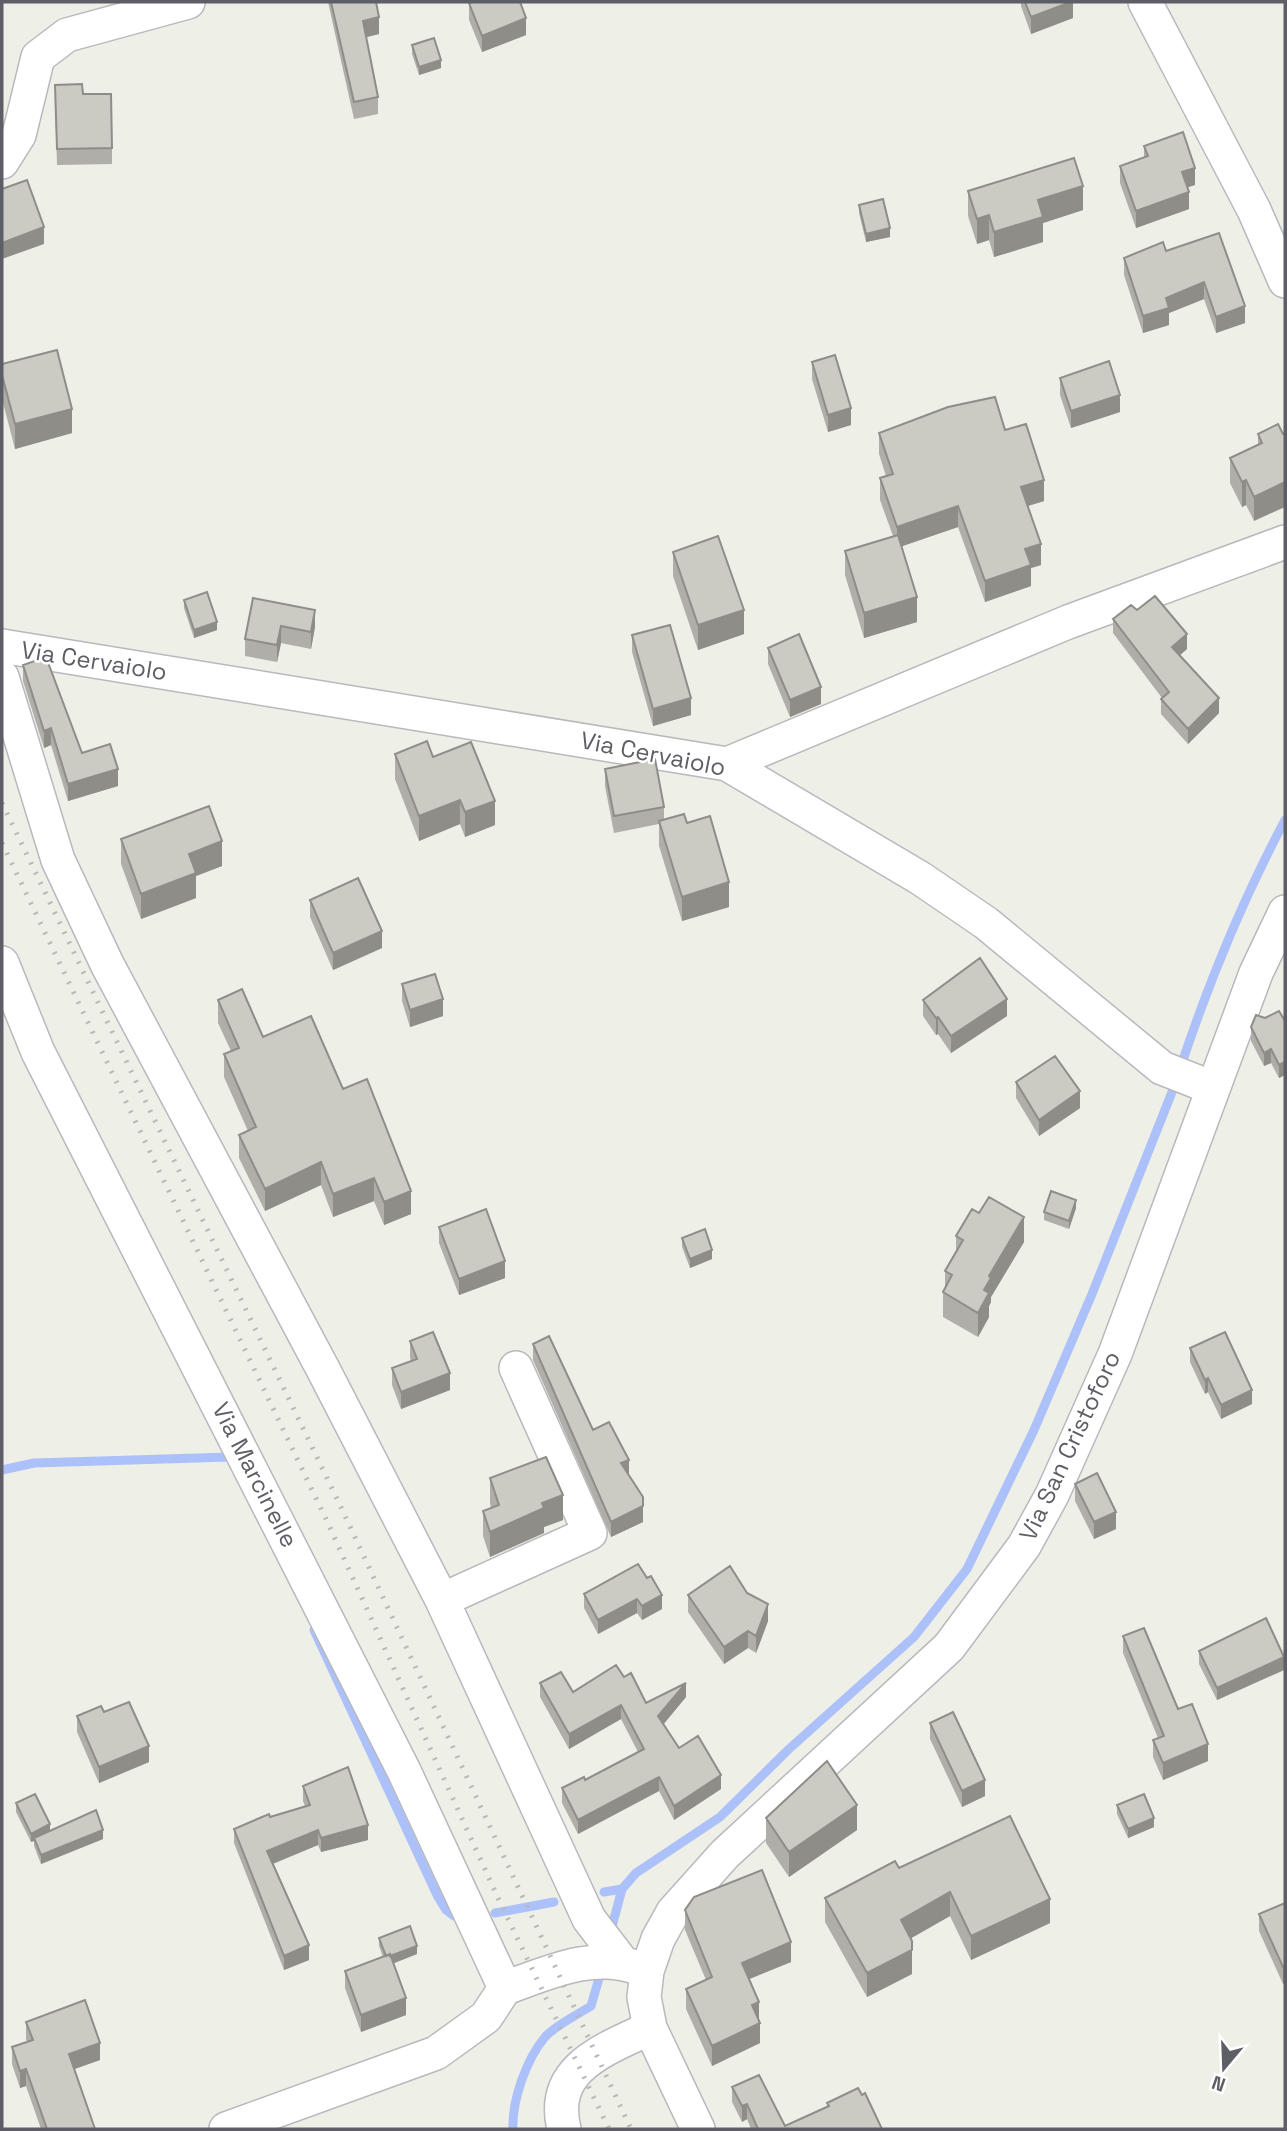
<svg xmlns="http://www.w3.org/2000/svg" width="1287" height="2131" viewBox="0 0 1287 2131" font-family="'Space Grotesk',sans-serif">
	<rect width="100%" height="100%" fill="#eeefe6"/>
	<g fill="none" stroke-linecap="round" stroke-linejoin="round">
		<!-- stream -->
		<path stroke="#acc1fa" stroke-width="9" d="M 1180,1069 C 1208,984 1243,899 1285,820
			M 2,1470 L 34,1463 L 230,1457 L 234,1463
			M 314,1630 L 438,1897 L 446,1910 L 454,1916
			M 604,1892 L 622,1889
			M 495,1913 L 554,1902
			M 610,1934 L 622,1889 L 636,1873 L 720,1817 L 789,1749 L 914,1637 L 967,1569 L 1034,1430 L 1092,1294 L 1176,1082
			M 513,2129 C 512,2100 526,2060 545,2037 C 556,2025 577,2015 591,2006 L 602,1968"/>
		<!-- street casing -->
		<g stroke="#b8b9bf" stroke-width="36">
			<path id="street" d="M 1145,2 L 1254,210 L 1285,281
				M 2,162 L 19,135 L 38,57 L 67,35 L 188,2
				M 2,646 L 727,764 L 920,878 L 986,923 L 1162,1068 L 1213,1088
				M 2,677 L 58,860 L 107,964 L 324,1371 L 442,1600 L 589,1919 L 622,1962
				M 727,764 L 1068,622 L 1285,542
				M 2,963 L 38,1052 L 404,1771 L 505,1988
				M 442,1600 L 590,1533 L 516,1368
				M 505,1988 C 548,1973 593,1951 638,1968
				M 226,2129 L 436,2053 L 486,2017 L 505,1988
				M 564,2129 C 549,2068 604,2050 650,2028
				M 698,2129 L 650,2028 L 644,1997 L 647,1971 L 658,1939 L 673,1912 L 725,1854 L 949,1647 L 1024,1546 L 1052,1495 L 1115,1354 L 1256,973 L 1285,912"/>
		</g>
		<!-- street -->
		<use href="#street" stroke="#fff" stroke-width="33"/>
		<!-- rail -->
		<path stroke="#b8b8b9" stroke-width="5" stroke-dasharray="2 9" stroke-linecap="butt" d="M 2,803 L 338,1501 L 631,2129
			M 2,843 L 326,1519 L 498,1898 L 609,2129"/>
	</g>
	<!-- wall -->
	<path fill="#afaea8" d="M 328,2 L 376,2 L 379,34 L 366,37 L 378,97 L 378,114 L 354,119 Z
		M 1021,2 L 1073,2 L 1073,18 L 1031,34 L 1021,6 Z
		M 469,3 L 526,35 L 482,52 L 469,20 Z
		M 412,45 L 441,68 L 419,75 L 412,54 Z
		M 55,101 L 112,148 L 112,164 L 57,165 Z
		M 1144,146 L 1195,185 L 1188,187 L 1189,209 L 1136,228 L 1120,183 L 1120,166 L 1144,157 Z
		M 968,191 L 1083,210 L 1043,223 L 1043,242 L 994,257 L 989,240 L 977,244 L 968,216 Z
		M 859,205 L 890,237 L 866,242 L 859,213 Z
		M 1219,233 L 1245,323 L 1216,333 L 1204,299 L 1169,313 L 1169,325 L 1143,333 L 1124,275 L 1124,258 L 1166,251 Z
		M 812,362 L 851,425 L 828,432 L 812,379 Z
		M 2,364 L 72,433 L 15,449 L 2,399 Z
		M 1060,378 L 1120,412 L 1071,428 L 1060,395 Z
		M 1278,424 L 1254,521 L 1246,505 L 1242,507 L 1230,483 L 1230,458 L 1258,445 L 1258,434 Z
		M 1005,430 L 1044,501 L 1028,506 L 1041,565 L 1031,568 L 1031,586 L 985,602 L 958,527 L 902,546 L 917,622 L 864,638 L 845,575 L 845,551 L 893,536 L 880,500 L 880,478 L 886,476 L 879,454 L 879,433 Z
		M 673,552 L 744,634 L 698,650 L 673,576 Z
		M 253,598 L 315,627 L 311,649 L 281,643 L 277,662 L 245,656 L 245,639 Z
		M 184,600 L 217,630 L 194,638 L 184,608 Z
		M 1113,619 L 1187,649 L 1180,655 L 1219,713 L 1188,744 L 1161,714 L 1161,699 L 1162,698 L 1113,633 Z
		M 632,635 L 691,715 L 653,726 L 632,652 Z
		M 768,648 L 821,704 L 790,717 L 768,664 Z
		M 23,665 L 82,753 L 118,786 L 68,801 L 51,745 L 44,748 L 23,681 Z
		M 395,754 L 433,757 L 495,825 L 465,837 L 460,824 L 419,841 L 395,779 Z
		M 605,769 L 664,807 L 664,820 L 687,823 L 729,907 L 682,921 L 659,846 L 659,824 L 614,833 L 605,786 Z
		M 121,839 L 222,866 L 196,876 L 196,898 L 141,919 L 121,864 Z
		M 310,900 L 382,948 L 333,970 L 310,917 Z
		M 402,984 L 443,1016 L 410,1027 L 402,1001 Z
		M 218,1000 L 263,1037 L 343,1089 L 411,1214 L 384,1225 L 374,1201 L 333,1217 L 321,1185 L 265,1211 L 239,1158 L 239,1135 L 248,1131 L 224,1077 L 224,1054 L 231,1051 L 218,1023 Z
		M 923,1000 L 1007,1016 L 951,1053 L 938,1034 L 936,1035 L 923,1016 Z
		M 1265,1018 L 1285,1021 L 1285,1075 L 1279,1078 L 1271,1063 L 1264,1066 L 1251,1041 L 1251,1027 Z
		M 1016,1082 L 1080,1108 L 1039,1136 L 1016,1098 Z
		M 1076,1208 L 1069,1229 L 1044,1220 L 1044,1212 Z
		M 439,1227 L 505,1278 L 459,1295 L 439,1243 Z
		M 956,1236 L 1024,1242 L 991,1297 L 991,1302 L 989,1306 L 989,1317 L 978,1337 L 943,1317 L 943,1292 L 945,1288 L 945,1271 L 956,1252 Z
		M 682,1238 L 712,1259 L 690,1268 L 682,1247 Z
		M 410,1341 L 450,1390 L 401,1409 L 392,1385 L 392,1368 L 411,1361 L 410,1358 Z
		M 533,1344 L 593,1430 L 629,1475 L 643,1522 L 611,1537 L 533,1360 Z
		M 1190,1348 L 1252,1404 L 1221,1419 L 1208,1392 L 1205,1394 L 1190,1362 Z
		M 490,1478 L 563,1520 L 544,1527 L 544,1533 L 490,1557 L 483,1536 L 483,1511 L 491,1508 L 490,1503 Z
		M 1075,1484 L 1116,1529 L 1094,1539 L 1075,1501 Z
		M 638,1564 L 662,1609 L 642,1620 L 637,1613 L 598,1634 L 584,1608 L 584,1594 Z
		M 747,1593 L 768,1621 L 756,1653 L 748,1648 L 724,1664 L 688,1612 L 688,1595 Z
		M 1123,1636 L 1178,1709 L 1208,1761 L 1163,1780 L 1153,1757 L 1153,1740 L 1158,1738 L 1123,1653 Z
		M 1199,1651 L 1284,1670 L 1217,1700 L 1199,1664 Z
		M 624,1677 L 646,1703 L 686,1697 L 663,1724 L 679,1748 L 721,1789 L 674,1820 L 659,1791 L 578,1834 L 562,1803 L 562,1788 L 585,1780 L 638,1752 L 621,1719 L 569,1749 L 540,1697 L 540,1683 L 573,1692 Z
		M 104,1712 L 149,1762 L 99,1783 L 77,1732 L 77,1716 Z
		M 930,1723 L 985,1796 L 962,1807 L 930,1739 Z
		M 303,1786 L 368,1840 L 321,1852 L 318,1845 L 273,1864 L 309,1960 L 284,1970 L 234,1843 L 234,1829 L 305,1806 L 303,1801 Z
		M 16,1803 L 50,1830 L 103,1839 L 41,1864 L 34,1846 L 34,1841 L 31,1842 L 16,1812 Z
		M 1117,1805 L 1154,1827 L 1128,1838 L 1117,1814 Z
		M 766,1818 L 857,1830 L 789,1877 L 766,1843 Z
		M 899,1868 L 1050,1923 L 971,1960 L 950,1916 L 911,1938 L 912,1974 L 867,1997 L 825,1922 L 825,1898 Z
		M 1285,1903 L 1283,1984 L 1259,1931 L 1259,1914 Z
		M 685,1910 L 791,1962 L 749,1979 L 759,2021 L 760,2043 L 712,2066 L 686,2009 L 686,1989 L 706,1980 L 685,1930 Z
		M 379,1938 L 417,1954 L 393,1963 L 406,2015 L 361,2032 L 345,1988 L 345,1971 L 383,1957 L 379,1946 Z
		M 26,2022 L 100,2060 L 74,2069 L 95,2129 L 41,2129 L 26,2086 L 20,2088 L 12,2064 L 12,2047 L 27,2042 L 26,2039 Z
		M 732,2087 L 785,2126 L 827,2107 L 827,2103 L 882,2129 L 751,2129 L 747,2119 L 742,2122 L 732,2102 Z"/>
	<!-- shaded-wall -->
	<path fill="#8e8d88" d="M 1071,2 L 1073,2 L 1073,18 L 1031,34 L 1031,17 Z
		M 379,17 L 379,34 L 363,38 L 363,21 Z
		M 526,18 L 526,35 L 482,52 L 482,36 Z
		M 441,60 L 441,68 L 419,75 L 419,67 Z
		M 1195,168 L 1195,185 L 1182,189 L 1182,172 Z
		M 1083,186 L 1083,210 L 1043,223 L 1043,242 L 994,257 L 994,232 L 1038,200 Z
		M 1189,192 L 1189,209 L 1136,228 L 1136,211 Z
		M 989,215 L 989,240 L 977,244 L 977,219 Z
		M 44,227 L 44,244 L 2,259 L 2,243 Z
		M 890,228 L 890,237 L 866,242 L 866,234 Z
		M 1204,282 L 1204,299 L 1169,313 L 1169,325 L 1143,333 L 1143,316 L 1166,298 Z
		M 1245,306 L 1245,323 L 1216,333 L 1216,317 Z
		M 1120,395 L 1120,412 L 1071,428 L 1071,411 Z
		M 851,408 L 851,425 L 828,432 L 828,415 Z
		M 72,409 L 72,433 L 15,449 L 15,424 Z
		M 1044,480 L 1044,501 L 1021,508 L 1021,487 Z
		M 1246,480 L 1246,505 L 1242,507 L 1242,482 Z
		M 1285,482 L 1285,507 L 1254,521 L 1254,497 Z
		M 958,506 L 958,527 L 897,548 L 897,527 Z
		M 1041,544 L 1041,565 L 1031,568 L 1031,586 L 985,602 L 985,581 L 1025,549 Z
		M 917,597 L 917,622 L 864,638 L 864,613 Z
		M 315,610 L 315,627 L 311,649 L 311,632 Z
		M 744,610 L 744,634 L 698,650 L 698,625 Z
		M 217,622 L 217,630 L 194,638 L 194,630 Z
		M 281,626 L 281,643 L 277,662 L 277,645 Z
		M 1187,634 L 1187,649 L 1172,662 L 1172,647 Z
		M 821,687 L 821,704 L 790,717 L 790,700 Z
		M 691,698 L 691,715 L 653,726 L 653,709 Z
		M 1219,698 L 1219,713 L 1188,744 L 1188,729 Z
		M 51,728 L 51,745 L 44,748 L 44,731 Z
		M 118,769 L 118,786 L 68,801 L 68,784 Z
		M 460,800 L 460,824 L 419,841 L 419,816 Z
		M 495,801 L 495,825 L 465,837 L 465,812 Z
		M 222,841 L 222,866 L 196,876 L 196,898 L 141,919 L 141,894 L 189,854 Z
		M 729,882 L 729,907 L 682,921 L 682,897 Z
		M 382,931 L 382,948 L 333,970 L 333,953 Z
		M 443,999 L 443,1016 L 410,1027 L 410,1010 Z
		M 1007,999 L 1007,1016 L 951,1053 L 951,1036 Z
		M 938,1017 L 938,1034 L 936,1035 L 936,1018 Z
		M 1271,1049 L 1271,1063 L 1264,1066 L 1264,1053 Z
		M 1285,1062 L 1285,1075 L 1279,1078 L 1279,1065 Z
		M 1080,1091 L 1080,1108 L 1039,1136 L 1039,1120 Z
		M 321,1162 L 321,1185 L 265,1211 L 265,1189 Z
		M 374,1178 L 374,1201 L 333,1217 L 333,1194 Z
		M 411,1191 L 411,1214 L 384,1225 L 384,1202 Z
		M 1076,1200 L 1076,1208 L 1069,1229 L 1069,1221 Z
		M 1024,1217 L 1024,1242 L 991,1297 L 991,1302 L 989,1306 L 989,1317 L 978,1337 L 978,1313 L 989,1276 Z
		M 712,1250 L 712,1259 L 690,1268 L 690,1259 Z
		M 505,1261 L 505,1278 L 459,1295 L 459,1279 Z
		M 450,1373 L 450,1390 L 401,1409 L 401,1392 Z
		M 1208,1378 L 1208,1392 L 1205,1394 L 1205,1380 Z
		M 1252,1390 L 1252,1404 L 1221,1419 L 1221,1405 Z
		M 629,1460 L 629,1476 L 621,1463 Z
		M 563,1495 L 563,1520 L 544,1527 L 544,1533 L 490,1557 L 490,1532 L 542,1503 Z
		M 643,1506 L 643,1522 L 611,1537 L 611,1522 Z
		M 1116,1512 L 1116,1529 L 1094,1539 L 1094,1522 Z
		M 662,1595 L 662,1609 L 642,1620 L 642,1606 Z
		M 637,1599 L 637,1613 L 598,1634 L 598,1620 Z
		M 768,1604 L 768,1621 L 756,1653 L 756,1636 Z
		M 748,1631 L 748,1648 L 724,1664 L 724,1647 Z
		M 1284,1657 L 1284,1670 L 1217,1700 L 1217,1688 Z
		M 686,1683 L 686,1697 L 658,1731 L 658,1716 Z
		M 621,1705 L 621,1719 L 569,1749 L 569,1734 Z
		M 1208,1744 L 1208,1761 L 1163,1780 L 1163,1763 Z
		M 149,1746 L 149,1762 L 99,1783 L 99,1767 Z
		M 721,1775 L 721,1789 L 674,1820 L 674,1806 Z
		M 659,1777 L 659,1791 L 578,1834 L 578,1820 Z
		M 985,1780 L 985,1796 L 962,1807 L 962,1791 Z
		M 857,1805 L 857,1830 L 789,1877 L 789,1852 Z
		M 1154,1818 L 1154,1827 L 1128,1838 L 1128,1829 Z
		M 50,1824 L 50,1833 L 34,1838 L 34,1841 L 31,1842 L 31,1834 Z
		M 368,1825 L 368,1840 L 321,1852 L 321,1838 Z
		M 103,1830 L 103,1839 L 41,1864 L 41,1855 Z
		M 318,1830 L 318,1845 L 267,1866 L 267,1851 Z
		M 950,1892 L 950,1916 L 901,1944 L 901,1920 Z
		M 1050,1899 L 1050,1923 L 971,1960 L 971,1936 Z
		M 791,1942 L 791,1962 L 742,1982 L 742,1963 Z
		M 309,1945 L 309,1960 L 284,1970 L 284,1956 Z
		M 417,1946 L 417,1954 L 387,1966 L 387,1957 Z
		M 912,1950 L 912,1974 L 867,1997 L 867,1973 Z
		M 1285,1966 L 1285,1983 L 1283,1984 L 1283,1967 Z
		M 406,1998 L 406,2015 L 361,2032 L 361,2015 Z
		M 759,2002 L 759,2021 L 752,2005 Z
		M 760,2023 L 760,2043 L 712,2066 L 712,2046 Z
		M 100,2043 L 100,2060 L 69,2071 L 69,2054 Z
		M 26,2069 L 26,2086 L 20,2088 L 20,2071 Z
		M 747,2104 L 747,2119 L 742,2122 L 742,2106 Z"/>
	<!-- building -->
	<path fill="#cbcac3" stroke="#8e8d88" stroke-width="2" d="M 331,2 L 376,2 L 379,17 L 363,21 L 378,97 L 354,102 Z
		M 472,2 L 520,2 L 526,18 L 482,36 L 469,3 Z
		M 1025,2 L 1071,2 L 1031,17 Z
		M 434,38 L 441,60 L 419,67 L 412,45 Z
		M 82,84 L 83,94 L 111,94 L 112,148 L 57,149 L 55,85 Z
		M 1183,132 L 1195,168 L 1182,172 L 1189,192 L 1136,211 L 1120,166 L 1148,156 L 1144,146 Z
		M 1074,158 L 1083,186 L 1038,200 L 1043,217 L 994,232 L 989,215 L 977,219 L 968,191 Z
		M 27,180 L 44,227 L 2,243 L 2,189 Z
		M 883,199 L 890,228 L 866,234 L 859,205 Z
		M 1219,233 L 1245,306 L 1216,317 L 1204,282 L 1166,298 L 1169,308 L 1143,316 L 1124,258 L 1163,242 L 1166,251 Z
		M 57,350 L 72,409 L 15,424 L 2,375 L 2,364 Z
		M 835,355 L 851,408 L 828,415 L 812,362 Z
		M 1109,361 L 1120,395 L 1071,411 L 1060,378 Z
		M 995,397 L 1005,430 L 1026,424 L 1044,480 L 1021,487 L 1041,544 L 1025,549 L 1031,565 L 985,581 L 958,506 L 897,527 L 880,478 L 893,474 L 879,433 L 948,407 Z
		M 1278,424 L 1283,434 L 1285,433 L 1285,482 L 1254,497 L 1246,480 L 1242,482 L 1230,458 L 1262,443 L 1258,434 Z
		M 898,535 L 917,597 L 864,613 L 845,551 Z
		M 718,536 L 744,610 L 698,625 L 673,552 Z
		M 207,592 L 217,622 L 194,630 L 184,600 Z
		M 1155,596 L 1187,634 L 1172,647 L 1219,698 L 1188,729 L 1161,699 L 1169,692 L 1113,619 L 1131,605 L 1137,610 Z
		M 253,598 L 315,610 L 311,632 L 281,626 L 277,645 L 245,639 Z
		M 670,625 L 691,698 L 653,709 L 632,635 Z
		M 799,634 L 821,687 L 790,700 L 768,648 Z
		M 46,657 L 82,753 L 110,744 L 118,769 L 68,784 L 51,728 L 44,731 L 23,665 Z
		M 427,741 L 433,757 L 471,742 L 495,801 L 465,812 L 460,800 L 419,816 L 395,754 Z
		M 655,759 L 664,807 L 614,816 L 605,769 Z
		M 209,806 L 222,841 L 189,854 L 196,873 L 141,894 L 121,839 Z
		M 684,814 L 687,823 L 710,816 L 729,882 L 682,897 L 659,821 Z
		M 358,878 L 382,931 L 333,953 L 310,900 Z
		M 980,958 L 1007,999 L 951,1036 L 938,1017 L 936,1018 L 923,1000 Z
		M 435,974 L 443,999 L 410,1010 L 402,984 Z
		M 242,989 L 263,1037 L 311,1016 L 343,1089 L 367,1079 L 411,1191 L 384,1202 L 374,1178 L 333,1194 L 321,1162 L 265,1189 L 239,1135 L 256,1127 L 224,1054 L 239,1048 L 218,1000 Z
		M 1279,1011 L 1285,1021 L 1285,1062 L 1279,1065 L 1271,1049 L 1264,1053 L 1251,1027 L 1256,1015 L 1265,1018 Z
		M 1055,1056 L 1080,1091 L 1039,1120 L 1016,1082 Z
		M 1051,1191 L 1076,1200 L 1069,1221 L 1044,1212 Z
		M 989,1197 L 1024,1217 L 989,1276 L 991,1278 L 984,1290 L 989,1293 L 978,1313 L 943,1292 L 952,1275 L 945,1271 L 963,1240 L 956,1236 L 972,1209 L 979,1213 Z
		M 486,1209 L 505,1261 L 459,1279 L 439,1227 Z
		M 705,1229 L 712,1250 L 690,1259 L 682,1238 Z
		M 433,1332 L 450,1373 L 401,1392 L 392,1368 L 417,1359 L 410,1341 Z
		M 1225,1332 L 1252,1390 L 1221,1405 L 1208,1378 L 1205,1380 L 1190,1348 Z
		M 549,1336 L 593,1430 L 609,1422 L 629,1460 L 621,1463 L 643,1497 L 643,1506 L 611,1522 L 533,1344 Z
		M 546,1457 L 563,1495 L 542,1503 L 544,1508 L 490,1532 L 483,1511 L 499,1505 L 490,1478 Z
		M 1097,1473 L 1116,1512 L 1094,1522 L 1075,1484 Z
		M 638,1564 L 647,1578 L 651,1576 L 662,1595 L 642,1606 L 637,1599 L 598,1620 L 584,1594 Z
		M 730,1566 L 747,1593 L 768,1604 L 756,1636 L 748,1631 L 724,1647 L 688,1595 Z
		M 1266,1618 L 1284,1657 L 1217,1688 L 1199,1651 Z
		M 1144,1628 L 1178,1709 L 1192,1704 L 1208,1744 L 1163,1763 L 1153,1740 L 1164,1736 L 1123,1636 Z
		M 616,1665 L 624,1677 L 631,1673 L 646,1703 L 686,1683 L 658,1716 L 679,1748 L 698,1736 L 721,1775 L 674,1806 L 659,1777 L 578,1820 L 562,1788 L 584,1777 L 585,1780 L 644,1749 L 621,1705 L 569,1734 L 540,1683 L 561,1672 L 573,1692 Z
		M 129,1702 L 149,1746 L 99,1767 L 77,1716 L 101,1706 L 104,1712 Z
		M 953,1712 L 985,1780 L 962,1791 L 930,1723 Z
		M 827,1761 L 857,1805 L 789,1852 L 766,1818 Z
		M 348,1767 L 368,1825 L 321,1838 L 318,1830 L 267,1851 L 309,1945 L 284,1956 L 234,1829 L 269,1814 L 270,1817 L 310,1805 L 303,1786 Z
		M 35,1794 L 50,1824 L 31,1834 L 16,1803 Z
		M 1144,1794 L 1154,1818 L 1128,1829 L 1117,1805 Z
		M 96,1810 L 103,1830 L 41,1855 L 34,1838 Z
		M 1010,1816 L 1050,1899 L 971,1936 L 950,1892 L 901,1920 L 912,1941 L 912,1950 L 867,1973 L 825,1898 L 895,1861 L 899,1868 Z
		M 762,1870 L 791,1942 L 742,1963 L 759,2002 L 752,2005 L 760,2023 L 712,2046 L 686,1989 L 712,1977 L 685,1910 L 694,1897 Z
		M 1285,1903 L 1285,1966 L 1283,1967 L 1259,1914 Z
		M 410,1926 L 417,1946 L 390,1956 L 390,1954 L 386,1956 L 379,1938 Z
		M 390,1954 L 406,1998 L 361,2015 L 345,1971 Z
		M 85,2000 L 100,2043 L 69,2054 L 95,2129 L 47,2129 L 26,2069 L 20,2071 L 12,2047 L 33,2040 L 26,2022 Z
		M 759,2075 L 785,2126 L 829,2106 L 827,2103 L 858,2088 L 862,2095 L 865,2093 L 882,2129 L 758,2129 L 747,2104 L 742,2106 L 732,2087 Z"/>
	<g text-anchor="middle" stroke-width="5" stroke-linejoin="round" paint-order="stroke">
		<!-- street labels -->
		<g font-size="24" fill="#5e5f66" stroke="#fff">
			<text transform="translate(94 661) rotate(9)" y="8">Via Cervaiolo</text>
			<text transform="translate(653 754) rotate(11)" y="8">Via Cervaiolo</text>
			<text transform="translate(1070 1446) rotate(-65)" y="8">Via San Cristoforo</text>
			<text transform="translate(255 1475) rotate(63)" y="8">Via Marcinelle</text>
		</g>
	</g>
	<!-- border -->
	<rect width="1287" height="2131" fill="none" stroke="#5e5f66" stroke-width="7"/>
	<!-- north arrow -->
	<g transform="translate(1224 2068) rotate(199)" stroke="#ffffff" stroke-width="5" paint-order="stroke">
	<path d="M0-5L12 26L0 18L-12 26Z" fill="#5e5f66"/>
	<text y="-10" font-size="19" font-weight="bold" text-anchor="middle" fill="#5e5f66">N</text>
	</g>
</svg>
